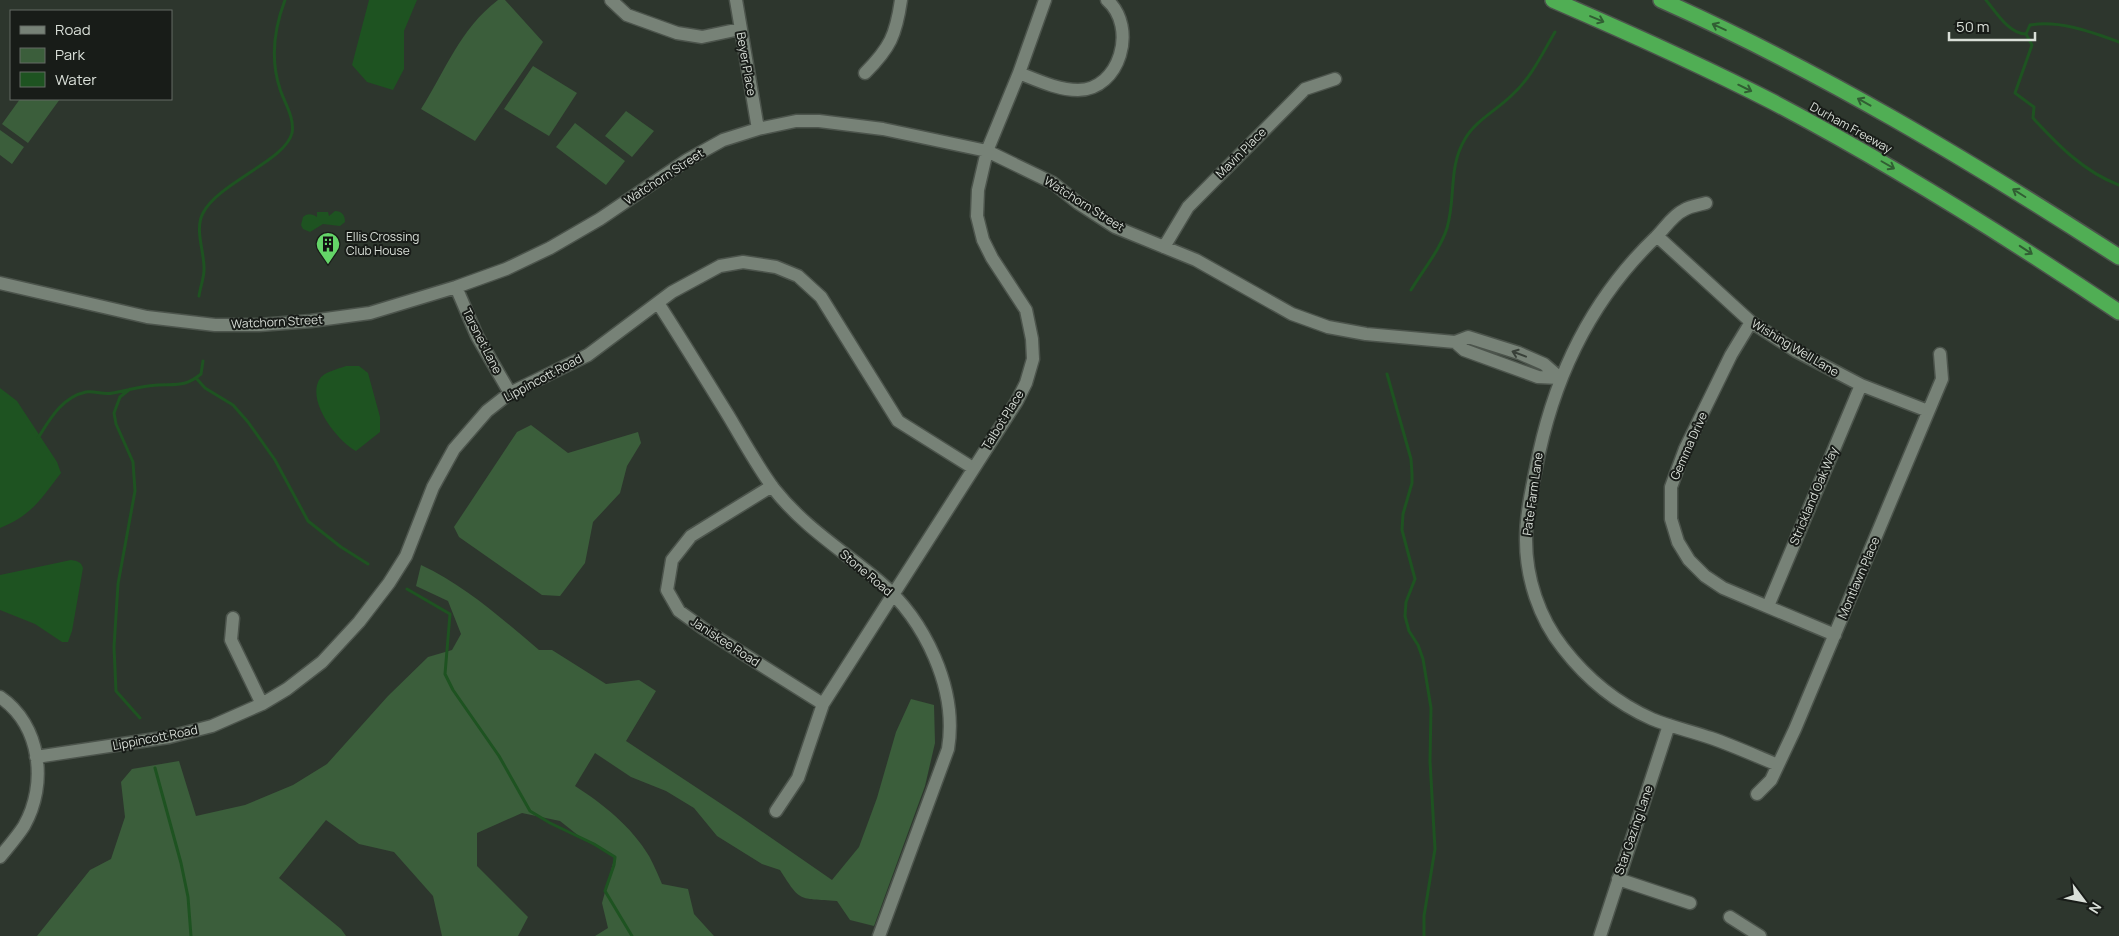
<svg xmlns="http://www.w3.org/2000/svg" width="2119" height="936" viewBox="0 0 2119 936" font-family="Manrope,sans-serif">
	<rect width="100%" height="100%" fill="#2d362d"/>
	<!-- green -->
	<path fill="#3b5e3b" d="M 498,0 L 505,0 L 543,42 L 475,141 L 421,109 C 446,70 459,30 498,0 Z
		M 533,66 L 577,93 L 549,136 L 504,109 Z
		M 20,99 L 60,99 L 28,143 L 2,124 Z
		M 626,111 L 654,131 L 632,157 L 605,136 Z
		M 575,123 L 625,161 L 606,185 L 556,147 Z
		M 0,130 L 24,147 L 12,164 L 0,155 Z
		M 531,425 L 568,453 L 638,432 L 641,443 L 627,466 L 620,493 L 593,522 L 585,563 L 560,596 L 542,595 L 459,537 L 454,527 L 517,432 Z
		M 421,565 C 466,586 502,619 539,650 L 552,650 L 606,684 L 639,680 L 656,691 L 626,741 L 741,817 L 832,880 L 859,847 L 877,798 L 896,732 L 911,699 L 934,705 L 935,743 L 925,786 L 874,926 L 850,920 L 837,901 C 798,898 801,903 780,870 L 762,864 L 717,836 L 694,808 L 666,791 L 631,777 L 595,753 L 575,786 C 603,804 631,826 649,856 C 654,865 658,875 662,884 L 688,889 L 694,914 L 714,936 L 595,936 L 608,928 L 602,903 L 615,856 L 584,840 L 560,821 L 522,813 L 477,833 L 477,866 L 528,917 L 518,936 L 442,936 L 433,896 L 394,852 L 359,844 L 326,820 L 279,878 L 341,929 L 346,936 L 37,936 L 90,870 L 111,859 L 125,817 L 121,782 L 132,769 L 179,761 L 196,816 L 245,805 L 293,785 L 327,764 L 388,696 L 428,657 L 452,650 L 461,634 L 448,601 L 416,586 Z"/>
	<!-- water -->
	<path fill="#1e5321" d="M 369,0 L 417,0 L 404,31 L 404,69 L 393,90 L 367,82 L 352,65 Z
		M 335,211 C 342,211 345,215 345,222 L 340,226 L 323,224 L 310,232 L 303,229 L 301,225 L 303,217 C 308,213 312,214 317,217 L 317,212 L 328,212 L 329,216 Z
		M 346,366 L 359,366 L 368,373 L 380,417 L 380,432 L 356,451 C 338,441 307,403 319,380 C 323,372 338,369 346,366 Z
		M 0,388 L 17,401 L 57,462 L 61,473 C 41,499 32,515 0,528 Z
		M 71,560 C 78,561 81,562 83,568 L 72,631 L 68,642 L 62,642 L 35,624 L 0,610 L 0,575 Z"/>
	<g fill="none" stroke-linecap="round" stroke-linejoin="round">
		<!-- stream -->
		<path stroke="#1e5321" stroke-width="3" d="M 1986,0 C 1996,12 2009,34 2026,34
			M 2026,34 L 2032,45 L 2015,93 L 2034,107 L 2033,118 C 2058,145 2084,172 2119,185
			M 2026,34 L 2030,25 C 2060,20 2091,32 2119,42
			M 1411,290 C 1423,270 1440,250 1447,228 C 1456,198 1448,167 1465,139 C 1475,121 1497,110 1512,95 C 1531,78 1542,54 1555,32
			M 199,296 C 200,288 204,278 204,270 C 205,253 194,230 203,213 C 218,183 286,160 292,133 C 295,118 284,102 280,89 C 270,59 274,29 285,0
			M 1387,374 L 1411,459 L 1412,474 L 1412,483 L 1403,514 L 1402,530 L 1415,579 L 1406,602 L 1405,616 L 1409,631 L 1418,645 L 1423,659 L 1431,708 L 1430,761 L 1435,849 L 1424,916 L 1424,936
			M 196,378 L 205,388 L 233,405 L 248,422 L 275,460 L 308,521 L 341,547 L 368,564
			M 130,389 L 120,397 L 114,413 L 116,424 L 133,462 L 135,491 L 118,584 L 114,647 L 116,691 L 140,718
			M 38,438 C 50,419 62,397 86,392 C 96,391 104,395 113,393 C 129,390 142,386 158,385 C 177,384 185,387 201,374 L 203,361
			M 407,589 L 450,614 L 445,674 L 453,690 L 499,756 L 530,811 L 550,823 L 594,844 L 615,857 L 614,865 L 605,891 L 632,936
			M 155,768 L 181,863 L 188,897 L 191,936"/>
		<!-- minor casing -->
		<g stroke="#4c544c" stroke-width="15">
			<path id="minor" d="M 611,0 L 627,15 L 677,33 L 702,37 L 740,29
				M 736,0 L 758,129
				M 865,73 C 890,48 896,35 901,0
				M 1019,73 C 1037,80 1058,90 1078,90 C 1120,90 1138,27 1107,0
				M 1706,203 C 1699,205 1690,206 1684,210 C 1673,215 1665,228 1656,237 C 1590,300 1553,378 1536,468 C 1531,492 1526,516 1526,540 C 1526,578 1539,618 1563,648 C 1587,679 1616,703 1652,719 C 1671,727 1691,731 1711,738 C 1734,746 1756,756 1778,765
				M 1657,236 L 1751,322 L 1796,351 L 1861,385 L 1928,411
				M 1164,247 L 1188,207 L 1305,89 L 1335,79
				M 0,283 L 147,317 L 215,325 L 259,325 L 311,321 L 370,313 L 456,287 L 506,269 L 550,248 L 600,219 L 687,160 L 723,140 L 758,129 L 796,121 L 819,121 L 883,129 L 987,151 L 1053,183 L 1078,203 L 1115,227 L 1196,260 L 1292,314 L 1328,327 L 1366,334 L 1455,342 L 1468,337 L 1519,353 L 1544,364 L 1560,378
				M 456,287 L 477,336 L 510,393
				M 658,303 C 682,340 705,378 728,415 C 743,440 757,466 774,489 C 804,527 842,550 879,581 C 925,620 958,689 948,749 L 879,936
				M 1751,322 L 1731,355 L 1685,449 L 1671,487 L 1671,519 L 1678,542 L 1689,560 L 1705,576 L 1723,588 L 1835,635
				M 1455,342 L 1464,350 L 1538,377 L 1560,378
				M 772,486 L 691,536 L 672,560 L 667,590 L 679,611 L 704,629 L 823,704
				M 1768,606 L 1861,385
				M 233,618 L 231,640 L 262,704
				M 0,697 C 41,725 48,784 24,826 C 17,837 8,847 0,857
				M 36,757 L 169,737 L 212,726 L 262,704 L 287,689 L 322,662 L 359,622 L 389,583 L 406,556 L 433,487 L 454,449 L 487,411 L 510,393 L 588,355 L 672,292 L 720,266 L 743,262 L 776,267 L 798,276 L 821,297 L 898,421 L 973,468
				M 1757,794 L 1771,780 L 1795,729 L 1942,379 L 1940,354
				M 776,811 L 798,778 L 823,704 L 1017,401 L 1026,383 L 1033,359 L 1032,339 L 1026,310 L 992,258 L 983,240 L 977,216 L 978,190 L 987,151 L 1019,73 L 1045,0
				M 1618,879 L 1690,903
				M 1730,917 L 1760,936
				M 1600,936 L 1669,725"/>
		</g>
		<!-- highway casing -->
		<g stroke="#4c544c" stroke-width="18">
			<path id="highway" d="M 1553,0 C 1627,32 1701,65 1773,102 C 1893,165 2007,237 2119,312
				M 1661,0 C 1821,71 1972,162 2119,257"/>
		</g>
		<!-- minor -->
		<use href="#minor" stroke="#778277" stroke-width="12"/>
		<!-- highway -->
		<use href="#highway" stroke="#50ae54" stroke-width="15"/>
	</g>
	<!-- one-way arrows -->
	<defs><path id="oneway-shaft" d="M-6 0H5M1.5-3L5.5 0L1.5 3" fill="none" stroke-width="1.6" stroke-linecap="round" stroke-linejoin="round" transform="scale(1.25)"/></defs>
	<g stroke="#315e33">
		<use href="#oneway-shaft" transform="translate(1597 19) rotate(23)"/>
		<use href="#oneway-shaft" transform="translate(1719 27) rotate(-155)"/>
		<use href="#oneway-shaft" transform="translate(1745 88) rotate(26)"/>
		<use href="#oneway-shaft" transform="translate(1864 102) rotate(-151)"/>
		<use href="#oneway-shaft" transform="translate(1888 165) rotate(30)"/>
		<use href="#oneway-shaft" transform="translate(2019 193) rotate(-148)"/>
		<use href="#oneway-shaft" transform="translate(2026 250) rotate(33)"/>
	</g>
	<use stroke="#394039" href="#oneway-shaft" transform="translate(1519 354) rotate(-159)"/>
	<!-- icons -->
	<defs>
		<g id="building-pin" transform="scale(1.25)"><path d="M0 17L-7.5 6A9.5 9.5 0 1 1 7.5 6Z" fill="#64d468" stroke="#181c18"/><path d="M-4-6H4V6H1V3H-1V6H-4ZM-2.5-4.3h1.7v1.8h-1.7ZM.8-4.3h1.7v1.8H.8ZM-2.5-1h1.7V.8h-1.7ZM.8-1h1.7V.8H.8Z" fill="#111"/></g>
	</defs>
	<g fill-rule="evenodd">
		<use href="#building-pin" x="328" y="244"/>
	</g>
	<g text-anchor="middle" stroke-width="4" stroke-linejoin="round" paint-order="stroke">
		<!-- street labels -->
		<g font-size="12" fill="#d9dfd8" stroke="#181c18">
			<text transform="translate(746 64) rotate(80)" y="4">Beyer Place</text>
			<text transform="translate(1851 128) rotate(29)" y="4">Durham Freeway</text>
			<text transform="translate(1241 153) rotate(-45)" y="4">Mavin Place</text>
			<text transform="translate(664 177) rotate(-33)" y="4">Watchorn Street</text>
			<text transform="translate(1084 204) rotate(32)" y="4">Watchorn Street</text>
			<text transform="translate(277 322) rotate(-3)" y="4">Watchorn Street</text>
			<text transform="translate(482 341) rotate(63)" y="4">Tarsnet Lane</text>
			<text transform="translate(1795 348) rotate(31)" y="4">Wishing Well Lane</text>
			<text transform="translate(543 378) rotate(-28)" y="4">Lippincott Road</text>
			<text transform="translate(1003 420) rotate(-58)" y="4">Talbot Place</text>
			<text transform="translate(1689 446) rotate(-66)" y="4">Gemma Drive</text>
			<text transform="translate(1533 494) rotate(-82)" y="4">Pate Farm Lane</text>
			<text transform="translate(1814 496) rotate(-67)" y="4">Strickland Oak Way</text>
			<text transform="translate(866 573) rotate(40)" y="4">Stone Road</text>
			<text transform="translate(1859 578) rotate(-67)" y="4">Montlawn Place</text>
			<text transform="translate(725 642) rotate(33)" y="4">Janiskee Road</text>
			<text transform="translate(155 738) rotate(-11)" y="4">Lippincott Road</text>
			<text transform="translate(1634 830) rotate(-71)" y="4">Star Gazing Lane</text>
		</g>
		<!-- poi labels -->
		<g font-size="12" fill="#d9dfd8" stroke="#181c18" text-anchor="start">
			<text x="346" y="241">Ellis Crossing<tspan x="346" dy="14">Club House</tspan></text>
		</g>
	</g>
	<!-- legend -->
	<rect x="10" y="10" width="162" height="90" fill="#181c18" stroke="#656a65"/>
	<rect x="20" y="26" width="25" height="8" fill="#778277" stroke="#656a65"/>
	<text x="55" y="35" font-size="15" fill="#d9dfd8">Road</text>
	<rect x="20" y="48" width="25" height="15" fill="#3b5e3b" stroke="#656a65"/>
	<text x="55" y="60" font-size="15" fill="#d9dfd8">Park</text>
	<rect x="20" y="72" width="25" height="15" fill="#1e5321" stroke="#656a65"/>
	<text x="55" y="85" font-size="15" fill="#d9dfd8">Water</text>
	<!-- north arrow -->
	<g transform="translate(2084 901) rotate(122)" stroke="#181c18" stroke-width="4" paint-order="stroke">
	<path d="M0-4L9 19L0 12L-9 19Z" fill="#d9dfd8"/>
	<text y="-8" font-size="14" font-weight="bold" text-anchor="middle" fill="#d9dfd8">N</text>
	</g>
	<!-- scale -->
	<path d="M1949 32v8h86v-8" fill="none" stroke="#d9dfd8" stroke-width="2.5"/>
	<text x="1956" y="32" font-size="15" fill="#d9dfd8" stroke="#181c18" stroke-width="4" paint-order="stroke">50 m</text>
</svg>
